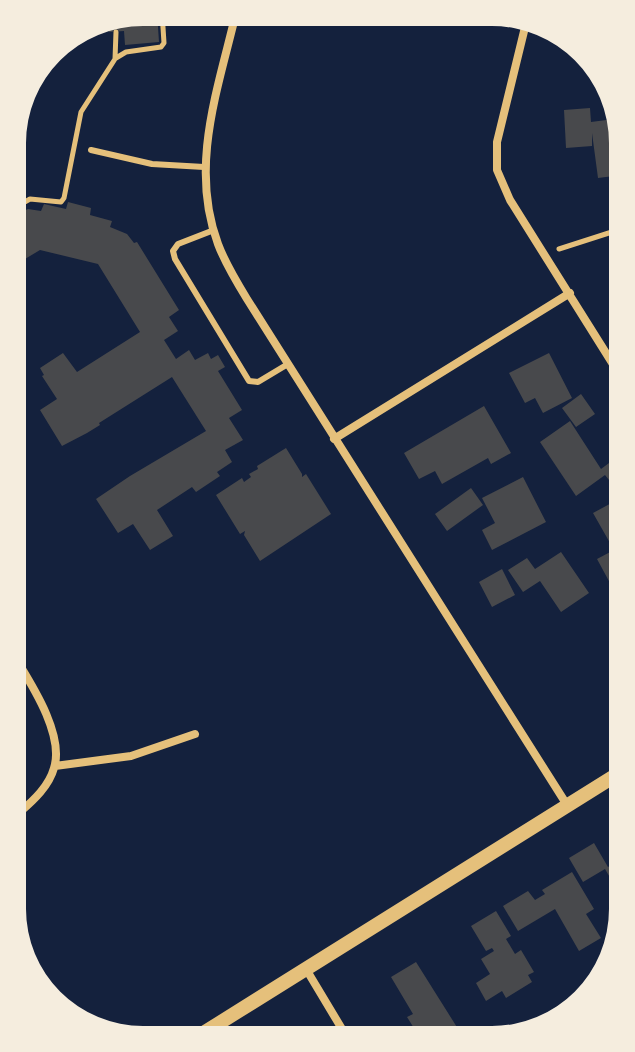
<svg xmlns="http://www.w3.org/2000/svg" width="635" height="1052" viewBox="0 0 635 1052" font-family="Mulish,sans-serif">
	<rect width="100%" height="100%" fill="#14213d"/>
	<!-- building -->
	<path fill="#48494c" d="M 143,12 L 157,12 L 159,42 L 125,45 L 124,31 L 109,32 L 108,25 Z
		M 590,108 L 591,122 L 614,119 L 614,176 L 598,178 L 592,133 L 592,146 L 566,148 L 564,110 Z
		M 68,202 L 91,208 L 90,215 L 112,221 L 110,227 L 127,234 L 134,243 L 137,242 L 179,310 L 169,317 L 178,331 L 164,340 L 176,359 L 189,350 L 195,360 L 208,353 L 211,359 L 218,355 L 225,367 L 218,371 L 242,410 L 229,418 L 243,440 L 225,450 L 232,462 L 217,472 L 220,476 L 196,492 L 192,487 L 157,510 L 173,536 L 150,550 L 133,524 L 118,533 L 96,499 L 130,476 L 206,431 L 172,377 L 99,423 L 100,425 L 87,433 L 62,446 L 40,410 L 57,399 L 42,376 L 44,375 L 40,368 L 63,353 L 77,372 L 140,332 L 98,264 L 40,250 L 15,265 L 14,215 L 28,209 L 41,211 L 44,204 L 66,209 Z
		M 549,353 L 572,398 L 543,413 L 535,398 L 525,403 L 509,373 Z
		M 581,394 L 595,414 L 576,427 L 562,408 Z
		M 484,406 L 511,453 L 491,464 L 488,458 L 442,484 L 435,471 L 419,479 L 404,453 Z
		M 570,421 L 601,469 L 617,457 L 618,474 L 609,480 L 605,475 L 576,496 L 540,442 Z
		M 286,448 L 302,474 L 302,477 L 306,474 L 331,514 L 260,561 L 244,535 L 245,531 L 240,534 L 216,495 L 242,478 L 244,482 L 251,477 L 249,474 L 258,469 L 257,466 Z
		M 523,477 L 546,522 L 492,550 L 482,530 L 495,523 L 482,498 Z
		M 471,488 L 483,505 L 447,531 L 435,514 Z
		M 617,500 L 619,579 L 610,583 L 597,559 L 614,550 L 593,513 Z
		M 561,552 L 589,593 L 561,612 L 540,581 L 523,592 L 508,570 L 527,558 L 535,569 Z
		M 502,569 L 515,595 L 492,607 L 479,582 Z
		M 622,833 L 622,898 L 605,869 L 583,882 L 569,858 L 594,843 L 608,867 L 621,858 L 613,844 L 618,841 L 616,837 Z
		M 572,872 L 594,909 L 586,914 L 601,938 L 579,951 L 555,909 L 518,931 L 503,906 L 528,891 L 535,900 L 545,894 L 542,890 Z
		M 496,911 L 511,936 L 506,939 L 515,954 L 521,950 L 534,972 L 528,975 L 532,982 L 506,998 L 502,991 L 486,1001 L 476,983 L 490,974 L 481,959 L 494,951 L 492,948 L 486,951 L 471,926 Z
		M 416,962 L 460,1032 L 417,1033 L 407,1017 L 413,1014 L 391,977 Z"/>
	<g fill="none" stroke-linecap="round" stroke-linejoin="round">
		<!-- path -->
		<path stroke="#e5c07b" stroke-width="5" d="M 116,58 L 126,52 L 161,47 L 164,43 L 162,12
			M 14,208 L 30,199 L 61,202 L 64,198 L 81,112 L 115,59 L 116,32
			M 559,249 L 615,231"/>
		<!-- service -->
		<path stroke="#e5c07b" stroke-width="6" d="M 91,150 L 152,164 L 204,167
			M 214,230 L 178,244 L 173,251 L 175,259 L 249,381 L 258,382 L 288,364"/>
		<!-- minor -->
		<path stroke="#e5c07b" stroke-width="8" d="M 236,13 C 218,89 189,167 218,244 C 225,263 236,281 247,299 L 567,805
			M 527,19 L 497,142 L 497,170 L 510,200 L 616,369
			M 334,439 L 570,293
			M 19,664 C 35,690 64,737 54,768 C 49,786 34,800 20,812
			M 55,766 L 131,756 L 195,734
			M 306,969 L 345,1034"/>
		<!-- tertiary -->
		<path stroke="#e5c07b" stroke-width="14" d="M 197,1037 L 621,772"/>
	</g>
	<!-- crop -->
	<path d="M0 0H635V1052H0ZM143 26H492A117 117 0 0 1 609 143V909A117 117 0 0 1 492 1026H143A117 117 0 0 1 26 909V143A117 117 0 0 1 143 26Z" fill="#f5edde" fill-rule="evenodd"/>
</svg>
